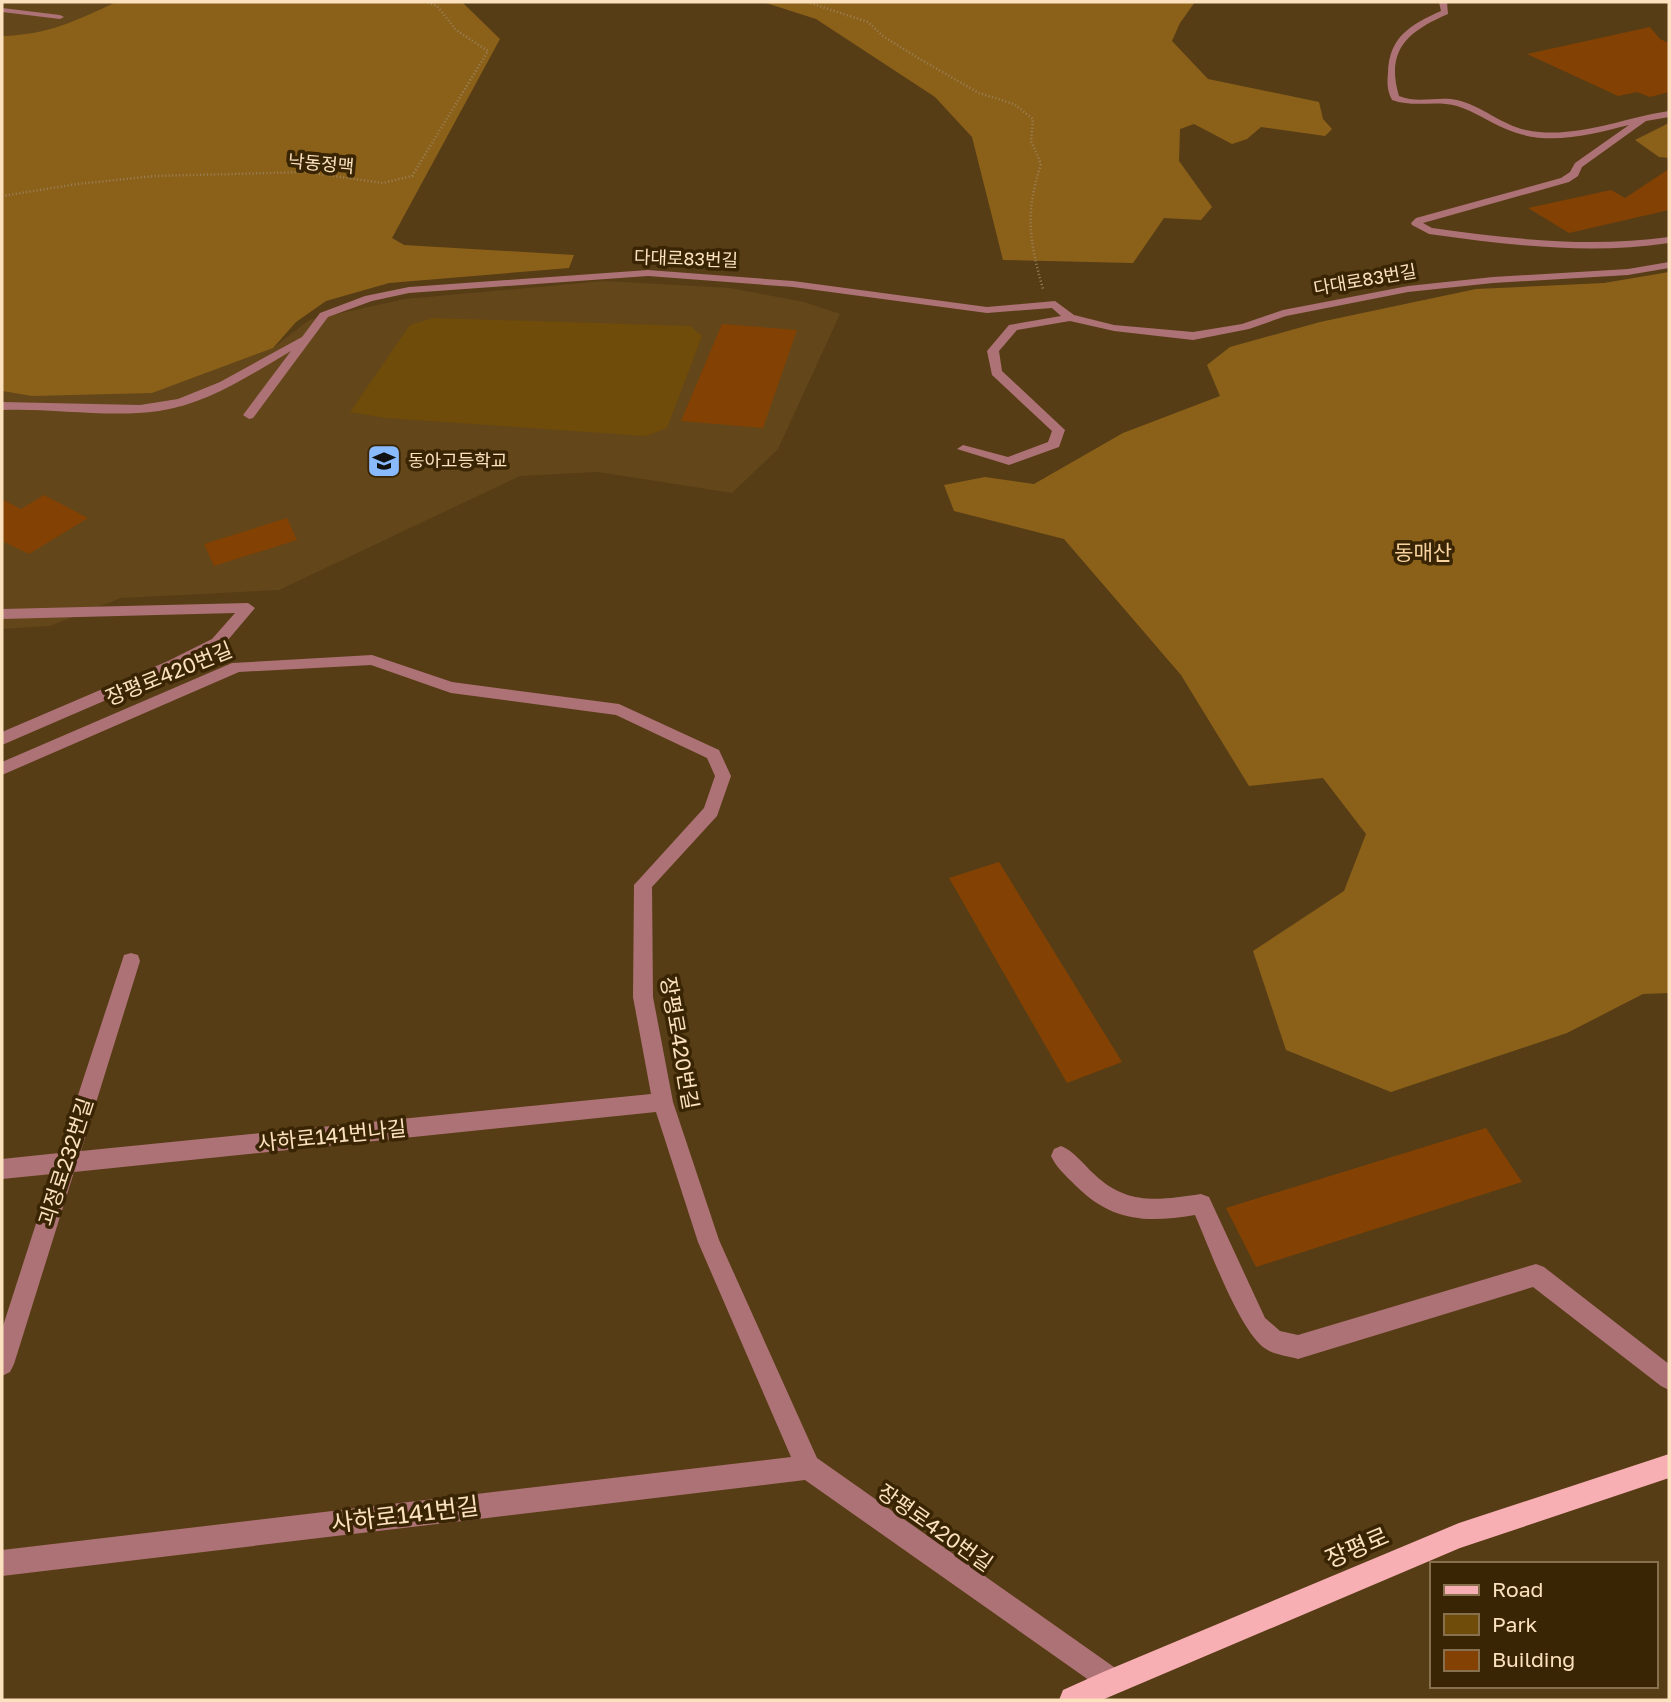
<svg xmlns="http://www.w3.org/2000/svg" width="1671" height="1702" viewBox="0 0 1671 1702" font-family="'Golos Text','Noto Sans KR',sans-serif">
	<rect width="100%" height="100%" fill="#573d15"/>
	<!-- built -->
	<path fill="#634619" d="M 2,2 L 116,2 L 69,25 L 32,35 L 2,36 Z
		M 605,281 L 730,288 L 804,302 L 840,314 L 778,449 L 732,493 L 598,472 L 520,476 L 279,590 L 121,598 L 50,626 L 2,629 L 2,391 L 32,396 L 273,348 L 309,320 L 405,299 Z"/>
	<!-- green -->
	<path fill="#704c0b" d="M 433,318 L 690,326 L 702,336 L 667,428 L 646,436 L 386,418 L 350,412 L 410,325 Z"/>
	<!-- forest -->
	<path fill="#8b611a" d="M 116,2 L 462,2 L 500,39 L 392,238 L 404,245 L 574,255 L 569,268 L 389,283 L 326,301 L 296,322 L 273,348 L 152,393 L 32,396 L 2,391 L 2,36 C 47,35 76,21 116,2 Z
		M 763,2 L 1195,2 L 1180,23 L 1172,41 L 1208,79 L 1319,102 L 1323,119 L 1332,129 L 1325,136 L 1261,127 L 1247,139 L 1232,144 L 1194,124 L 1180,129 L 1179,161 L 1212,207 L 1201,220 L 1164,218 L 1133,263 L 1003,260 L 972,137 L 935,97 L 816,19 Z
		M 1669,123 L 1669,158 L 1659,157 L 1635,140 Z
		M 1669,272 L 1669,993 L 1643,994 L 1567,1033 L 1391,1092 L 1286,1050 L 1253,951 L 1344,891 L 1366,834 L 1323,778 L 1249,786 L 1181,675 L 1064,539 L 954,511 L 944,485 L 985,477 L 1034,484 L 1123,433 L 1220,396 L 1207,365 L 1230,347 L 1320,322 L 1476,289 L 1604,283 Z"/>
	<!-- building -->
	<path fill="#834204" d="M 1650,27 L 1660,39 L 1669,43 L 1669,92 L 1650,97 L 1637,92 L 1618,96 L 1527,54 Z
		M 1669,169 L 1669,210 L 1569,233 L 1528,208 L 1611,190 L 1625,198 Z
		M 722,324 L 797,330 L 763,428 L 681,421 Z
		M 44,495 L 88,518 L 29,554 L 2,541 L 2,499 L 21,509 Z
		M 287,518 L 297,540 L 214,566 L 204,544 Z
		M 999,862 L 1122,1062 L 1067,1083 L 949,878 Z
		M 1486,1128 L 1522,1182 L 1256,1267 L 1226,1208 Z"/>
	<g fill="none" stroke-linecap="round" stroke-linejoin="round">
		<!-- path -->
		<path stroke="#9b815b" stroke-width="2.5" stroke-dasharray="1 2.5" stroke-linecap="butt" d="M 807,2 L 868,22 L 884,37 L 920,59 L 979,93 L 1014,104 L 1033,119 L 1031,141 L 1041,164 C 1025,213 1029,240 1043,289
			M 2,196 L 77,184 L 155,176 L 306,172 L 383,183 L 412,176 L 488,51 L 456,30 L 437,6 L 427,2"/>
		<!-- minor -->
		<path fill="#ad7276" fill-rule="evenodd" d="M 1439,2 L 1447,2 L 1448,14 C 1409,31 1385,49 1399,96 C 1418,104 1438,96 1457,100 C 1482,106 1502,125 1526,130 C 1574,140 1622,118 1669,111 L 1669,117 L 1646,121 L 1582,167 L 1578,176 L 1569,182 L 1423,223 L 1432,228 C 1511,239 1589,248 1669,237 L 1669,243 C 1588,255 1509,245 1429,234 L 1412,225 L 1411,223 L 1416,218 L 1561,178 L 1570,172 L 1575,163 L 1629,125 C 1589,135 1546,147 1506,129 C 1489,122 1474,111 1457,106 C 1435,100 1414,108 1392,100 C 1387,91 1387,83 1388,73 C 1389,37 1410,25 1441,11 Z
			M 2,8 L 60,15 L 64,17 L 60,19 L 2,12 Z
			M 1669,262 L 1669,268 L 1628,275 L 1493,283 L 1408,292 L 1286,316 L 1249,329 L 1193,340 L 1114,331 L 1070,321 L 1017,330 L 999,351 L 1002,371 L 1065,430 L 1059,447 L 1009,465 L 957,449 L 963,445 L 1008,457 L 1048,442 L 1052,431 L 992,375 L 987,351 L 1009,325 L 1061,316 L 1052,308 L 987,313 L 793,287 L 648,276 L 409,293 L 372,301 L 328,317 L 253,418 L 249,419 L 243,415 L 291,351 C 250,375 207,404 159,411 C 107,418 54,408 2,410 L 2,402 L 140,405 L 178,399 L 220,382 L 302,337 L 320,313 L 365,296 L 409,287 L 648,270 L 793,281 L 987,307 L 1055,301 L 1074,315 L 1114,325 L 1193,332 L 1242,324 L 1283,310 L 1408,286 L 1493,277 L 1628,269 Z
			M 248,603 L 255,608 L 222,647 L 178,669 L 2,745 L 2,732 L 168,661 L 212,639 L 235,613 L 2,619 L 2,609 Z
			M 372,655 L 452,682 L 619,704 L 719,750 L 731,776 L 717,816 L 652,887 L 653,997 L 673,1102 L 719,1240 L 817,1458 L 1121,1672 L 1125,1681 L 1121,1690 L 1112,1694 L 1103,1690 L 805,1480 L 2,1576 L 2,1550 L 791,1457 L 698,1242 L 656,1112 L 74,1172 L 14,1364 L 10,1372 L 2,1376 L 2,1329 L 52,1174 L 2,1179 L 2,1159 L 59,1153 L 124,955 L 131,953 L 138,955 L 140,961 L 81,1151 L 651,1094 L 633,997 L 634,885 L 704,808 L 715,776 L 707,758 L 616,715 L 451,693 L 371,665 L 239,672 L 2,775 L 2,762 L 232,663 Z
			M 1061,1146 C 1074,1151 1083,1164 1094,1174 C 1127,1206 1159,1200 1201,1194 L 1209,1197 L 1265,1318 L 1280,1331 L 1298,1335 L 1536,1264 L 1544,1267 L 1669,1364 L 1669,1390 L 1661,1386 L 1533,1287 L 1298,1359 C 1288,1356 1275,1355 1266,1349 C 1240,1333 1209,1247 1195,1215 C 1146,1223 1112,1222 1075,1185 C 1066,1176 1056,1167 1051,1156 L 1054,1149 Z"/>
		<!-- major -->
		<path fill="#f8afb4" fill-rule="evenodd" d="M 1669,1454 L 1669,1478 L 1460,1548 L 1102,1700 L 1059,1700 L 1063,1690 L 1103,1672 L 1459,1523 Z"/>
	</g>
	<!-- icons -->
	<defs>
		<g id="school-square" transform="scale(1.75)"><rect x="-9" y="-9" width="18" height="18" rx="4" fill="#88bafc" stroke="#392504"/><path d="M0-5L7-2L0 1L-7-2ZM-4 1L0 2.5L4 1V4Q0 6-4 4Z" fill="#111"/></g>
	</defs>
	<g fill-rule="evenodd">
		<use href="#school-square" x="384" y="461"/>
	</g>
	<g text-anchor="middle" stroke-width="7" stroke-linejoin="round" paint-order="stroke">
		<!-- far-street labels -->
		<g font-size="18" fill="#fce1be" stroke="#392504">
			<text transform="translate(321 164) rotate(5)" y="6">낙동정맥</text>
			<text transform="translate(686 259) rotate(2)" y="6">다대로83번길</text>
			<text transform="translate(1365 280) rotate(-10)" y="6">다대로83번길</text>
		</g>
		<!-- far-poi labels -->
		<g font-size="18" fill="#fce1be" stroke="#392504" text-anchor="start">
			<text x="408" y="467">동아고등학교</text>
		</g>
		<!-- park labels -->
		<g font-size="21" fill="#f8d3a0" stroke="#392504">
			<text x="1423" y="560">동매산</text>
		</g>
		<!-- street labels -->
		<g font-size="21" fill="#fce1be" stroke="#392504">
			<text transform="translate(169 674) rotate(-22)" y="7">장평로420번길</text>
			<text transform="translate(679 1043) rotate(80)" y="7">장평로420번길</text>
			<text transform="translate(332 1136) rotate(-6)" y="7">사하로141번나길</text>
			<text transform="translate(66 1162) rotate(-72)" y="7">괴정로232번길</text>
			<text transform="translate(935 1528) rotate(35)" y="7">장평로420번길</text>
		</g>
		<!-- near-street labels -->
		<g font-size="24" fill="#fce1be" stroke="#392504">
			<text transform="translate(405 1515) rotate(-7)" y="8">사하로141번길</text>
			<text transform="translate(1357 1548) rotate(-23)" y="8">장평로</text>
		</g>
	</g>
	<!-- border -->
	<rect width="1671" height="1702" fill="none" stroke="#fce1be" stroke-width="7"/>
	<!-- legend -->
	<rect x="1430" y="1562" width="228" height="126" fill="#392504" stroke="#87704e" stroke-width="2"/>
	<rect x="1444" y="1585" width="35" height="10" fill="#f8afb4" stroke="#87704e" stroke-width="2"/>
	<text x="1492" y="1597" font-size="21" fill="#fce1be">Road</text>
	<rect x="1444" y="1614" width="35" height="21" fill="#704c0b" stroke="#87704e" stroke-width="2"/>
	<text x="1492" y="1632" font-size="21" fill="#fce1be">Park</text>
	<rect x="1444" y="1650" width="35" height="21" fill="#834204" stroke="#87704e" stroke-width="2"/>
	<text x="1492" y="1667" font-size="21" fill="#fce1be">Building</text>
</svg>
